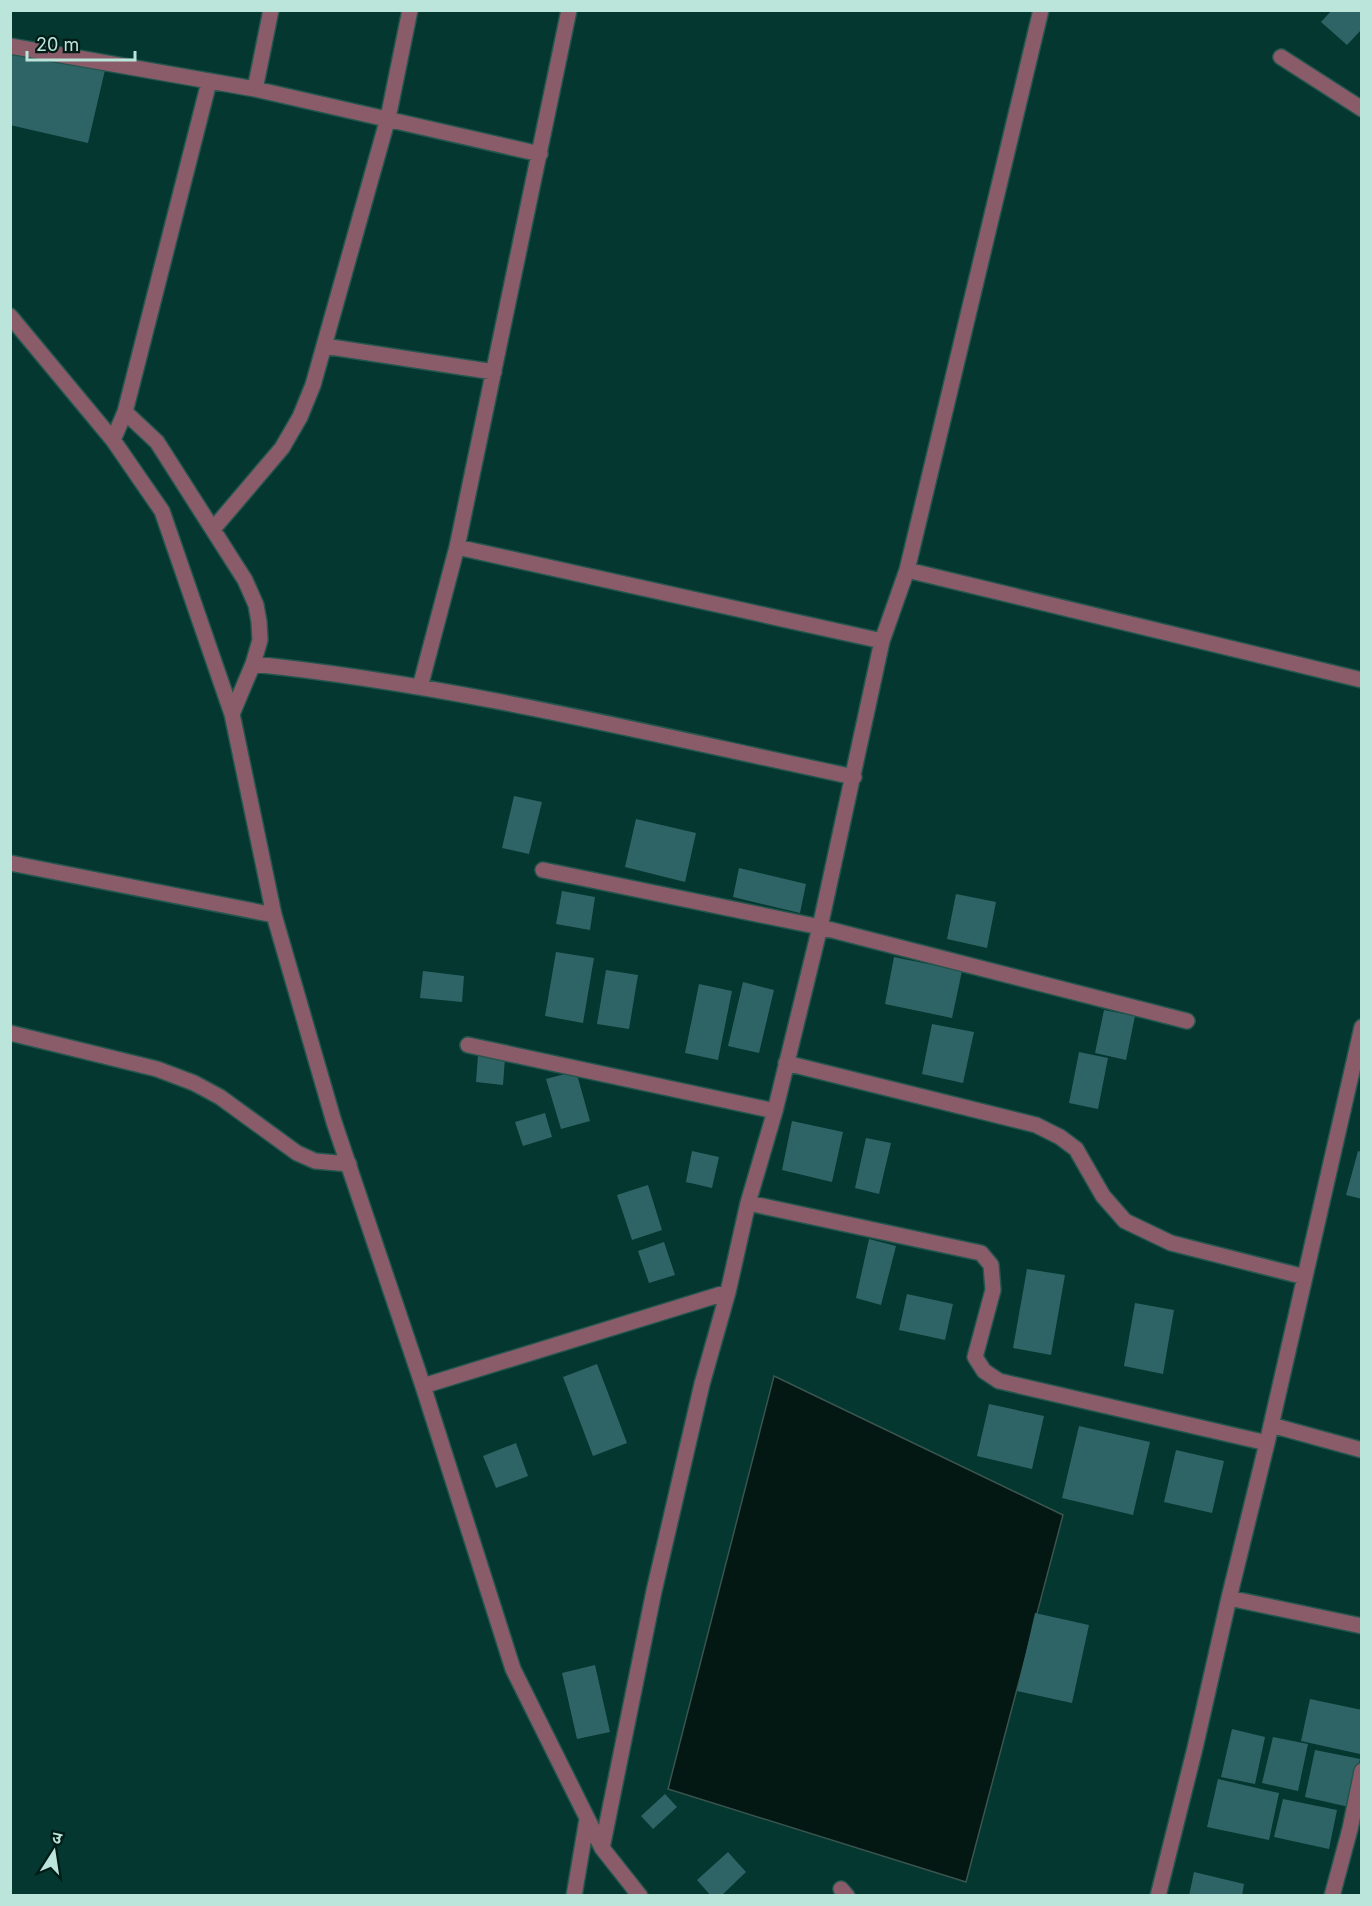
<svg xmlns="http://www.w3.org/2000/svg" width="1372" height="1906" viewBox="0 0 1372 1906" font-family="Inter,'Noto Sans Devanagari',sans-serif">
	<rect width="100%" height="100%" fill="#03372f"/>
	<!-- water -->
	<path fill="#031713" stroke="#3a544f" stroke-width="1.5" d="M 774,1376 L 1063,1515 L 966,1882 L 668,1789 Z"/>
	<!-- building -->
	<path fill="#2f6467" d="M 1332,10 L 1362,10 L 1362,29 L 1347,45 L 1321,22 Z
		M 10,49 L 105,70 L 88,143 L 10,125 Z
		M 514,796 L 542,802 L 529,854 L 502,848 Z
		M 636,819 L 696,833 L 685,882 L 625,867 Z
		M 739,868 L 806,884 L 800,913 L 733,897 Z
		M 562,891 L 595,897 L 590,930 L 556,924 Z
		M 956,894 L 996,902 L 987,948 L 947,939 Z
		M 556,952 L 594,958 L 583,1023 L 545,1016 Z
		M 894,957 L 962,971 L 952,1018 L 885,1004 Z
		M 606,970 L 638,975 L 629,1029 L 597,1024 Z
		M 423,971 L 464,976 L 462,1002 L 420,998 Z
		M 743,982 L 774,990 L 759,1053 L 728,1046 Z
		M 699,984 L 732,991 L 718,1060 L 685,1053 Z
		M 1104,1010 L 1135,1016 L 1126,1060 L 1095,1053 Z
		M 932,1024 L 974,1032 L 963,1083 L 922,1074 Z
		M 1079,1052 L 1108,1058 L 1098,1109 L 1069,1103 Z
		M 478,1055 L 505,1058 L 503,1085 L 476,1082 Z
		M 576,1071 L 590,1121 L 561,1129 L 546,1079 Z
		M 545,1113 L 552,1137 L 523,1146 L 515,1122 Z
		M 792,1121 L 843,1132 L 832,1182 L 782,1170 Z
		M 866,1138 L 891,1143 L 879,1194 L 855,1188 Z
		M 692,1151 L 719,1157 L 712,1188 L 686,1182 Z
		M 1358,1151 L 1362,1152 L 1362,1199 L 1346,1195 Z
		M 648,1185 L 662,1230 L 632,1240 L 617,1195 Z
		M 869,1239 L 896,1246 L 881,1305 L 856,1298 Z
		M 664,1242 L 675,1275 L 649,1283 L 638,1251 Z
		M 1027,1269 L 1065,1275 L 1051,1355 L 1013,1348 Z
		M 907,1294 L 953,1304 L 945,1340 L 899,1330 Z
		M 1135,1303 L 1174,1310 L 1163,1374 L 1124,1366 Z
		M 597,1364 L 627,1443 L 593,1456 L 563,1377 Z
		M 989,1404 L 1044,1416 L 1032,1469 L 977,1456 Z
		M 1079,1426 L 1150,1442 L 1133,1515 L 1062,1498 Z
		M 516,1443 L 528,1476 L 496,1488 L 483,1456 Z
		M 1176,1450 L 1224,1461 L 1212,1513 L 1164,1502 Z
		M 1035,1613 L 1089,1625 L 1072,1703 L 1017,1691 Z
		M 595,1665 L 610,1732 L 577,1739 L 562,1673 Z
		M 1310,1699 L 1362,1710 L 1360,1754 L 1301,1741 Z
		M 1232,1729 L 1265,1737 L 1255,1784 L 1221,1777 Z
		M 1273,1737 L 1308,1744 L 1298,1791 L 1262,1783 Z
		M 1315,1750 L 1360,1759 L 1349,1807 L 1305,1797 Z
		M 1218,1779 L 1279,1793 L 1269,1840 L 1207,1827 Z
		M 665,1794 L 677,1807 L 653,1829 L 641,1816 Z
		M 1283,1799 L 1337,1810 L 1329,1849 L 1274,1837 Z
		M 728,1852 L 746,1872 L 721,1896 L 711,1896 L 697,1880 Z
		M 1194,1872 L 1244,1884 L 1242,1896 L 1189,1896 Z"/>
	<g fill="none" stroke-linecap="round" stroke-linejoin="round">
		<!-- lane casing -->
		<g stroke="#24564e" stroke-width="18">
			<path id="lane" d="M 10,1033 L 157,1069 L 194,1083 L 220,1097 L 297,1153 L 315,1161 L 349,1164"/>
		</g>
		<!-- street casing -->
		<g stroke="#24564e" stroke-width="18">
			<path id="street" d="M 10,46 L 255,89 L 540,154
				M 1281,57 L 1362,109
				M 255,89 L 271,10
				M 10,316 L 113,440 L 162,511 L 232,714 L 274,915 L 334,1122 L 423,1386 L 513,1669 L 602,1848 L 640,1896
				M 324,346 L 494,372
				M 125,412 L 157,442 L 245,580 L 256,605 L 259,622 L 260,640 L 253,664
				M 113,440 L 125,412 L 209,82
				M 214,528 L 282,448 L 300,417 L 313,385 L 388,118 L 410,10
				M 457,547 L 882,641
				M 907,570 L 1362,680
				M 420,687 L 457,547 L 569,10
				M 232,714 L 253,664 C 456,685 655,735 854,777
				M 10,863 L 274,915
				M 543,870 L 820,927 L 1187,1021
				M 468,1045 L 775,1111
				M 786,1063 L 1036,1125 L 1060,1137 L 1076,1149 L 1103,1196 L 1125,1221 L 1171,1243 L 1305,1277
				M 748,1203 L 981,1253 L 991,1265 L 993,1290 L 975,1357 L 984,1371 L 999,1381 L 1267,1443
				M 423,1386 L 728,1292
				M 1271,1425 L 1362,1450
				M 1229,1598 L 1362,1626
				M 602,1848 L 654,1591 L 702,1384 L 728,1292 L 748,1203 L 775,1111 L 820,927 L 882,641 L 907,570 L 1041,10
				M 841,1889 L 847,1896
				M 574,1896 L 587,1819
				M 1158,1896 L 1195,1748 L 1229,1598 L 1267,1443 L 1362,1027
				M 1332,1896 L 1350,1829 L 1362,1771"/>
		</g>
		<!-- lane -->
		<use href="#lane" stroke="#8a5c6a" stroke-width="15"/>
		<!-- street -->
		<use href="#street" stroke="#8a5c6a" stroke-width="15"/>
	</g>
	<!-- border -->
	<rect width="1372" height="1906" fill="none" stroke="#bbe4da" stroke-width="24"/>
	<!-- north arrow -->
	<g transform="translate(54 1852) rotate(12)" stroke="#011c17" stroke-width="4.5" paint-order="stroke">
	<path d="M0-4.5L10 22L0 15L-10 22Z" fill="#bbe4da"/>
	<text y="-9" font-size="16" font-weight="bold" text-anchor="middle" fill="#bbe4da">उ</text>
	</g>
	<!-- scale -->
	<path d="M27 51v9h108v-9" fill="none" stroke="#bbe4da" stroke-width="3"/>
	<text x="36" y="51" font-size="18" fill="#bbe4da" stroke="#011c17" stroke-width="4.5" paint-order="stroke">20 m</text>
</svg>
